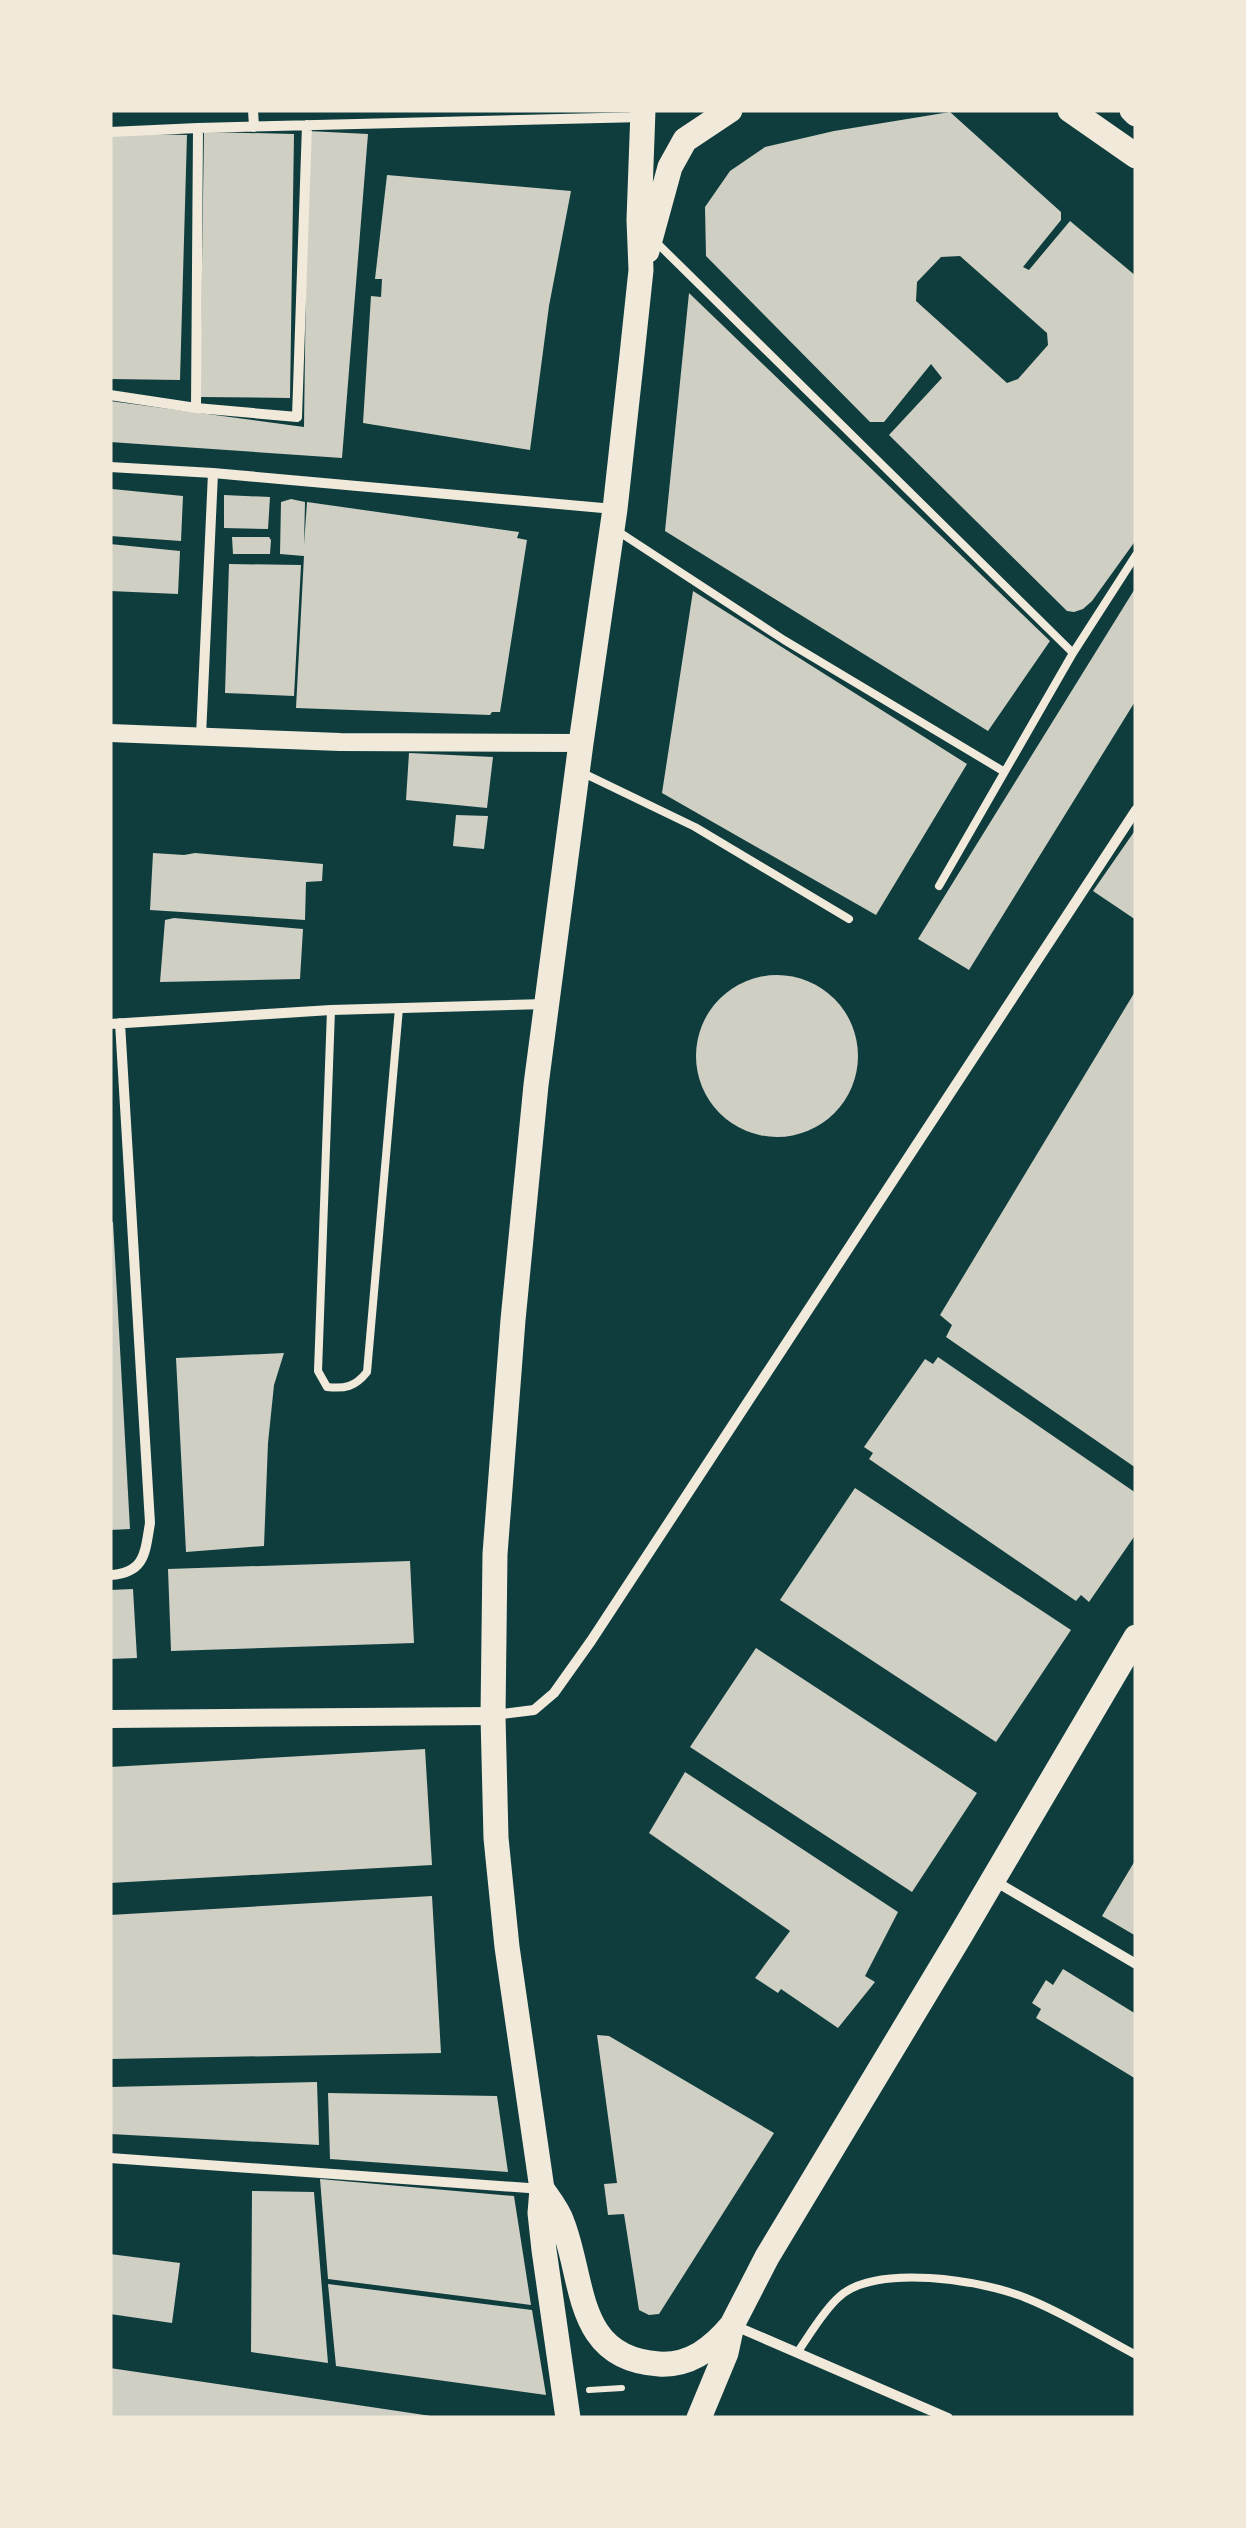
<svg xmlns="http://www.w3.org/2000/svg" width="1246" height="2528" viewBox="0 0 1246 2528" font-family="Jost,sans-serif">
	<rect width="100%" height="100%" fill="#0f3d3e"/>
	<!-- building -->
	<path fill="#cfcfc3" fill-rule="evenodd" d="M 950,112 L 1061,212 L 1061,220 L 1023,267 L 1029,270 L 1070,221 L 1136,276 L 1136,540 L 1092,601 L 1083,609 L 1074,612 L 1067,611 L 889,435 L 942,378 L 931,364 L 884,422 L 870,422 L 706,256 L 705,207 L 730,171 L 765,147 L 834,131 ZM 960,256 L 1047,333 L 1048,345 L 1018,379 L 1007,383 L 916,301 L 917,282 L 941,257 Z
		M 308,131 L 368,134 L 342,458 L 110,442 L 110,401 L 304,427 Z
		M 204,132 L 294,134 L 290,398 L 200,397 Z
		M 110,133 L 187,135 L 180,380 L 110,379 Z
		M 387,175 L 571,191 L 549,306 L 530,450 L 363,423 L 371,296 L 381,297 L 382,279 L 375,279 Z
		M 689,293 L 1050,641 L 988,731 L 665,531 Z
		M 112,489 L 183,496 L 181,541 L 110,536 Z
		M 224,495 L 270,497 L 268,529 L 224,528 Z
		M 291,499 L 305,502 L 304,545 L 307,502 L 519,532 L 517,538 L 527,540 L 500,712 L 492,712 L 490,715 L 296,708 L 304,556 L 280,554 L 281,502 Z
		M 232,537 L 269,537 L 271,540 L 270,554 L 233,554 Z
		M 110,544 L 180,551 L 178,594 L 110,591 Z
		M 229,564 L 301,565 L 294,696 L 225,693 Z
		M 1136,587 L 1136,700 L 969,970 L 918,939 Z
		M 693,591 L 967,764 L 876,915 L 662,793 Z
		M 409,753 L 493,757 L 487,808 L 406,800 Z
		M 456,815 L 488,816 L 484,849 L 453,846 Z
		M 1136,829 L 1136,920 L 1093,891 Z
		M 153,853 L 184,855 L 195,853 L 323,864 L 322,881 L 306,882 L 305,920 L 150,910 Z
		M 174,918 L 303,929 L 300,979 L 160,982 L 165,920 Z
		M696 1056a81 81 0 1 1 162 0a81 81 0 1 1-162 0Z
		M 1136,990 L 1136,1468 L 946,1337 L 952,1325 L 940,1315 Z
		M 110,1222 L 113,1222 L 130,1529 L 110,1530 Z
		M 284,1353 L 274,1385 L 268,1443 L 264,1546 L 186,1552 L 176,1358 Z
		M 938,1357 L 1136,1493 L 1136,1534 L 1089,1602 L 1081,1595 L 1076,1601 L 869,1459 L 873,1453 L 864,1447 L 925,1359 L 933,1364 Z
		M 855,1488 L 1071,1630 L 996,1742 L 780,1600 Z
		M 410,1561 L 414,1643 L 171,1651 L 168,1569 Z
		M 133,1589 L 137,1658 L 110,1659 L 110,1590 Z
		M 756,1648 L 977,1793 L 912,1892 L 690,1747 Z
		M 425,1749 L 432,1865 L 110,1883 L 110,1767 Z
		M 685,1772 L 898,1912 L 865,1976 L 875,1982 L 838,2028 L 781,1989 L 778,1993 L 755,1978 L 790,1931 L 649,1833 Z
		M 1136,1859 L 1136,1936 L 1102,1916 Z
		M 432,1896 L 441,2053 L 110,2059 L 110,1915 Z
		M 1063,1969 L 1136,2014 L 1136,2079 L 1036,2018 L 1041,2009 L 1032,2003 L 1046,1980 L 1053,1985 Z
		M 597,2035 L 609,2036 L 774,2133 L 659,2314 L 649,2315 L 639,2310 L 624,2214 L 608,2215 L 604,2184 L 617,2183 Z
		M 317,2082 L 319,2145 L 110,2134 L 110,2087 Z
		M 328,2093 L 497,2096 L 508,2172 L 330,2159 Z
		M 320,2179 L 514,2196 L 531,2305 L 328,2279 Z
		M 252,2191 L 314,2192 L 328,2363 L 251,2352 Z
		M 110,2254 L 180,2263 L 172,2323 L 110,2314 Z
		M 328,2284 L 532,2310 L 546,2395 L 336,2366 Z
		M 110,2368 L 431,2416 L 430,2418 L 110,2418 Z"/>
	<g fill="none" stroke-linecap="round" stroke-linejoin="round">
		<!-- path -->
		<path stroke="#f1e9da" stroke-width="6" d="M 589,2390 L 622,2388"/>
		<!-- service -->
		<path stroke="#f1e9da" stroke-width="8" d="M 656,242 L 1073,653
			M 616,530 L 784,640 L 1003,771
			M 581,772 L 695,827 L 849,919
			M 939,886 L 1073,653 L 1136,555
			M 331,1010 L 318,1371 L 327,1387 C 345,1389 355,1387 367,1372 L 399,1008
			M 797,2353 C 809,2336 823,2311 839,2297 C 875,2263 983,2280 1026,2298 C 1064,2313 1100,2336 1136,2355"/>
		<!-- minor -->
		<path stroke="#f1e9da" stroke-width="10" d="M 253,110 L 254,127
			M 110,132 L 198,128 L 643,117
			M 110,395 L 196,408 L 297,417 L 307,125
			M 196,408 L 198,128
			M 110,467 L 213,473 L 614,509
			M 201,736 L 213,473
			M 110,1024 L 331,1010 L 546,1004
			M 110,1575 C 145,1573 145,1553 150,1523 L 120,1023
			M 494,1715 L 534,1710 L 554,1693 L 591,1641 L 1136,810
			M 993,1880 L 1136,1964
			M 110,2158 L 542,2189
			M 733,2325 L 948,2418"/>
		<!-- tertiary -->
		<path stroke="#f1e9da" stroke-width="18" d="M 110,733 L 340,742 L 581,743
			M 110,1719 L 493,1716"/>
		<!-- primary -->
		<path stroke="#f1e9da" stroke-width="25" d="M 1070,110 L 1136,156
			M 1132,110 L 1136,114
			M 647,251 L 670,167 L 685,140 L 730,110
			M 542,2189 C 549,2199 558,2210 562,2222 C 585,2280 574,2359 659,2364 C 690,2366 713,2348 732,2325
			M 568,2418 L 544,2250 L 540,2213 L 542,2189 L 507,1947 L 496,1838 L 493,1716 L 495,1554 L 513,1320 L 536,1085 L 581,743 L 615,509 L 632,355 L 641,270 L 639,220 L 643,110
			M 699,2418 L 726,2353 L 732,2325 L 767,2257 L 960,1936 L 1136,1637"/>
	</g>
	<!-- border -->
	<rect width="1246" height="2528" fill="none" stroke="#f1e9da" stroke-width="225"/>
</svg>
